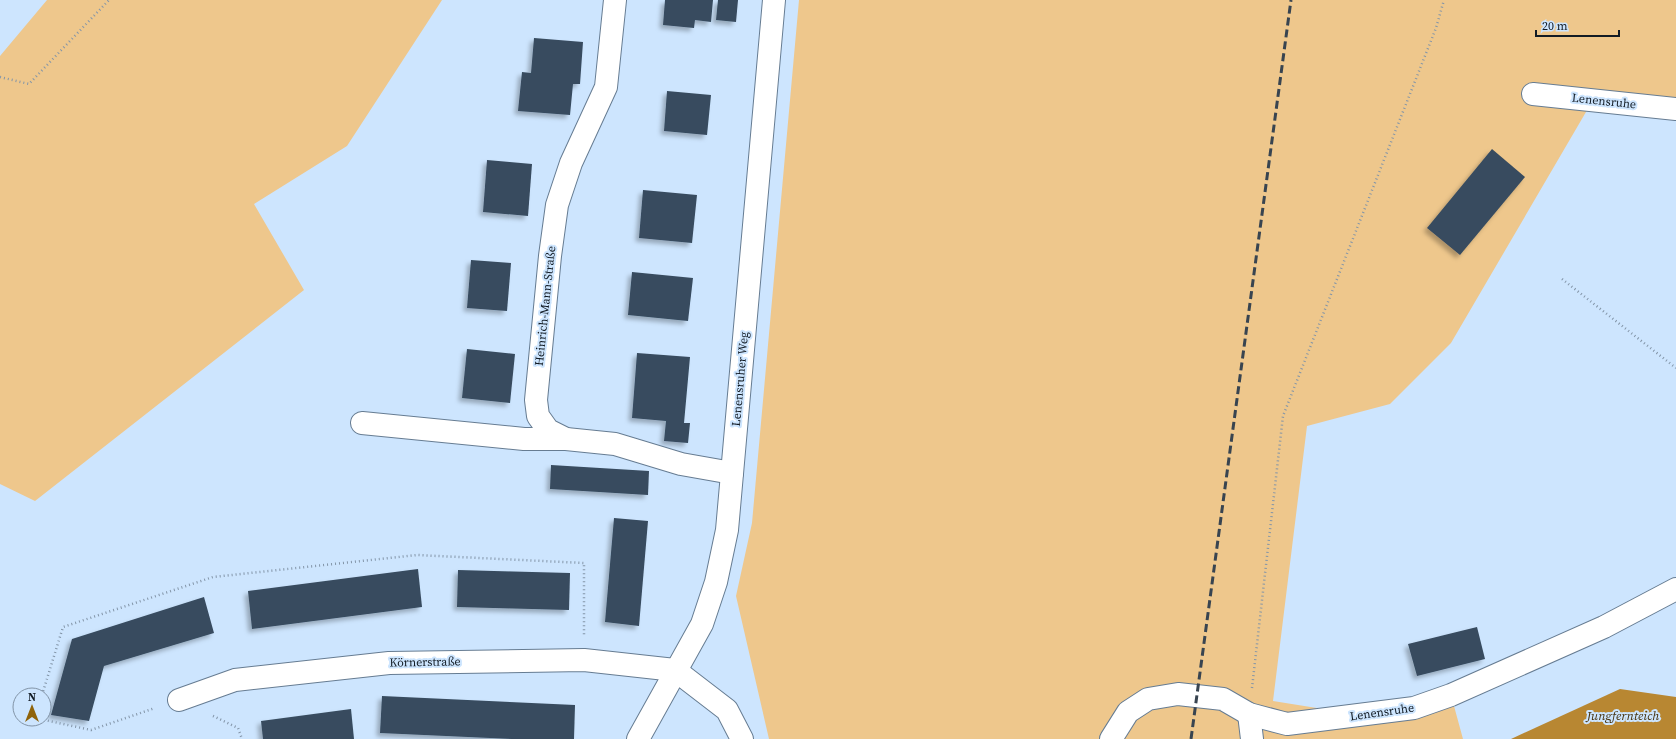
<svg xmlns="http://www.w3.org/2000/svg" width="1676" height="739" viewBox="0 0 1676 739" font-family="'Source Serif 4',serif">
  <defs>
    <filter id="shadow"><feDropShadow dx="-3.5" dy="3.5" stdDeviation="2" flood-color="#0004"/></filter>
  </defs>
  <rect width="100%" height="100%" fill="#cde5fe"/>
  <g fill="#eec78c">
    <polygon points="47,0 442,0 347,146 254,204 304,290 35,501 0,484 0,56"/>
    <polygon points="799,0 1676,0 1676,109 1593,100 1451,343 1390,404 1307,426 1273,701 1323,709 1451,695 1463,739 769,739 736,596 752,523"/>
  </g>
  <polygon fill="#b88732" points="1620,689 1676,697 1676,739 1511,739"/>
  <g fill="#374b5f" filter="url(#shadow)">
    <polygon points="665,0 713,0 711,22 695,20 694,28 663,25"/>
    <polygon points="718,0 738,0 736,22 716,20"/>
    <polygon points="534,38 583,42 580,84 573,84 570,115 518,111 522,72 531,73"/>
    <polygon points="667,91 711,95 707,135 664,131"/>
    <polygon points="1492,149 1525,177 1460,255 1427,228"/>
    <polygon points="487,160 532,164 528,216 483,212"/>
    <polygon points="643,190 697,195 692,243 639,238"/>
    <polygon points="471,260 511,263 507,311 467,308"/>
    <polygon points="632,272 693,278 688,321 628,315"/>
    <polygon points="467,349 515,354 510,403 462,398"/>
    <polygon points="637,353 690,357 684,423 690,423 688,443 664,441 666,421 632,418"/>
    <polygon points="551,465 649,471 648,495 550,489"/>
    <polygon points="614,518 648,521 639,626 605,622"/>
    <polygon points="418,569 422,607 252,629 248,591"/>
    <polygon points="458,570 570,573 569,610 457,607"/>
    <polygon points="204,597 214,633 104,666 89,721 51,715 72,639"/>
    <polygon points="1477,627 1485,659 1417,676 1408,644"/>
    <polygon points="382,696 575,705 574,739 512,739 380,733"/>
    <polygon points="351,709 354,739 263,739 261,721"/>
  </g>
  <g fill="none" stroke-linecap="round" stroke-linejoin="round">
    <defs>
      <g id="minor">
        <polyline points="615,0 606,87 571,163 557,205 550,256 536,400 538,416 548,430 566,439 615,444 681,464 732,473"/>
        <polyline points="1533,94 1676,109"/>
        <polyline points="362,423 524,439 566,439"/>
        <polyline points="179,700 235,680 389,663 584,660 675,670 727,710 742,739"/>
        <polyline points="1249,714 1252,739"/>
        <polyline points="638,739 702,624 716,582 727,530 774,0"/>
        <polyline points="1111,739 1128,712 1148,699 1178,694 1223,699 1249,714 1287,724 1414,708 1451,695 1604,627 1676,589"/>
      </g>
    </defs>
    <use href="#minor" stroke="#667c92" stroke-width="24"/>
    <g stroke="#8395a8" stroke-width="2.5" stroke-dasharray="1 3" stroke-linecap="butt">
      <polyline points="0,77 29,84 109,0"/>
      <polyline points="1562,279 1676,368"/>
      <polyline points="1252,688 1283,416 1436,28 1444,0"/>
      <polyline points="42,695 63,627 213,577 417,555 584,563 584,635"/>
      <polyline points="213,716 238,728 242,739"/>
      <polyline points="40,719 91,730 155,708"/>
    </g>
    <use href="#minor" stroke="#fff" stroke-width="22"/>
    <polyline stroke="#384450" stroke-width="3" stroke-dasharray="8 4" stroke-linecap="butt" points="1191,739 1291,0"/>
  </g>
  <g text-anchor="middle" stroke-width="4" stroke-linejoin="round" paint-order="stroke">
    <g font-size="12" fill="#121b24" stroke="#cde5fe">
      <text transform="translate(1604 101) rotate(6)" y="4">Lenensruhe</text>
      <text transform="translate(545 306) rotate(-84)" y="4">Heinrich-Mann-Straße</text>
      <text transform="translate(740 379) rotate(-85)" y="4">Lenensruher Weg</text>
      <text transform="translate(425 662) rotate(-1)" y="4">Körnerstraße</text>
      <text transform="translate(1382 712) rotate(-8)" y="4">Lenensruhe</text>
    </g>
    <g font-size="13" font-style="italic" fill="#45300b" stroke="#cde5fe">
      <text x="1623" y="720">Jungfernteich</text>
    </g>
  </g>
  <g transform="translate(32 707)"><circle r="19" fill="#cde5fe" stroke="#8294a7"/>
  <path d="M0-3L7 15L0 10L-7 15Z" fill="#8f630a"/>
  <text y="-6" font-size="11" font-weight="bold" text-anchor="middle" fill="#121b24">N</text>
  </g>
  <path d="M1536 30v6h83v-6" fill="none" stroke="#121b24" stroke-width="2"/>
  <text x="1542" y="30" font-size="12" fill="#121b24" stroke="#cde5fe" stroke-width="3" paint-order="stroke">20 m</text>
</svg>
